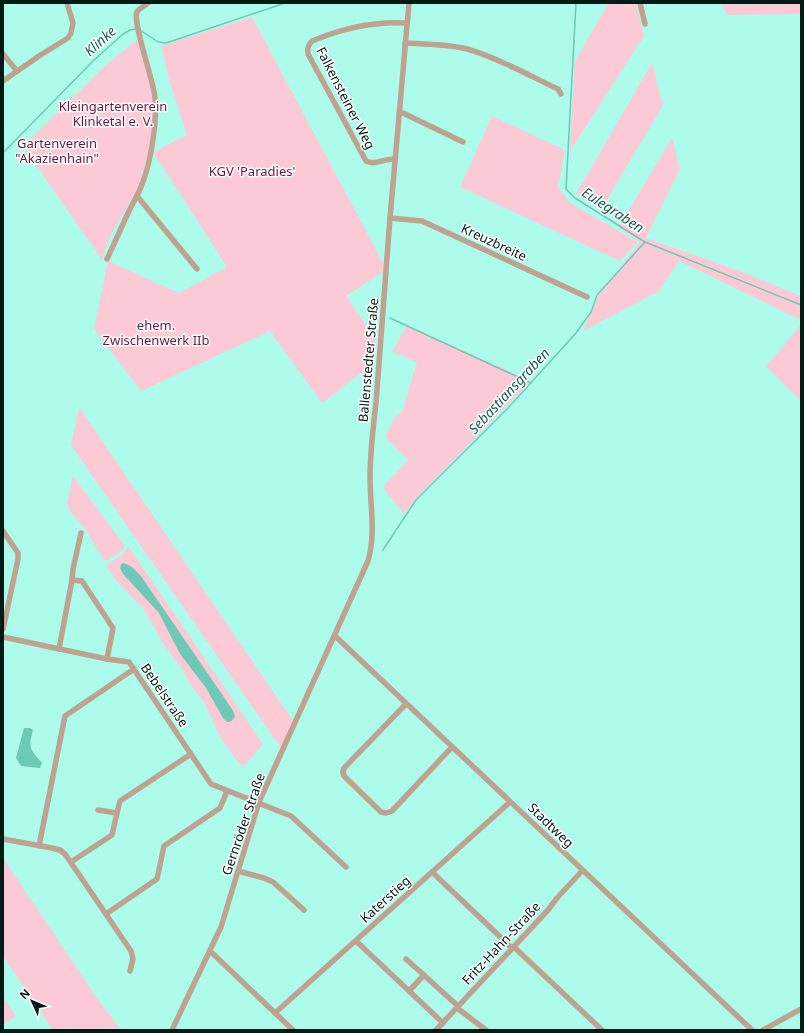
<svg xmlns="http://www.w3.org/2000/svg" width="804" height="1033" viewBox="0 0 804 1033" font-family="'Noto Sans',sans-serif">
  <rect width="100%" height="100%" fill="#adfbea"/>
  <g fill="#fcc9d7">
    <polygon points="609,3 636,3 644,36 570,151 575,61"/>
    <polygon points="721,3 801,3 801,14 727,15"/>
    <polygon points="252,17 382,261 384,260 383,272 346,296 376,340 373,364 322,403 270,331 141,391 94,329 108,261 179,293 227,267 153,152 187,135 170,83 161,46"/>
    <path d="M138,39C143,57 150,76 152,95C155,115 149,158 142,177C135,197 123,213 113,231C108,240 105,250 102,260L23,146L106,65Z"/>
    <polygon points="652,63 663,105 601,210 576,194"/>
    <polygon points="492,116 565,150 558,187 570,203 637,242 620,261 460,187"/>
    <polygon points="672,138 680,169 646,238 745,273 801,296 801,320 679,261 659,291 583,331 599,295 640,242 618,228"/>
    <polygon points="407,325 531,381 419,495 404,514 383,487 408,460 385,437 394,418 402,412 417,362 392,352"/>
    <polygon points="801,325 801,401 766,366"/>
    <polygon points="79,407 293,721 281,748 71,445"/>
    <polygon points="73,476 124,545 124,548 122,551 107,560 103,559 86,530 69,510 67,504"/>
    <path d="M128,546L263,744L244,766L238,762L219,735L204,701L192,687L180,666L164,645L143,608L119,584L107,567V564C115,559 126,555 128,546Z"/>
    <polygon points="3,858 99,1001 121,1030 53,1030 3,956"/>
    <polygon points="3,997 16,1016 5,1024 3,1021"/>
  </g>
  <g fill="#6ec9b7">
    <path d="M124,563L132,567L141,576L232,709L235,716C233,720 231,722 227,722L223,718L206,688L180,654L159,613L123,574L120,568L121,564Z"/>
    <path d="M24,728H30L33,730C28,748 30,749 42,763L40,768L21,766L16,758Z"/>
  </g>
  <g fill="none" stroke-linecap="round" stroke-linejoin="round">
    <g stroke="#6ec9b7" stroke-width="1.5">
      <polyline points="576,3 566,189 575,198 645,242 801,305"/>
      <polyline points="140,30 158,42 166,43 285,3"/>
      <polyline points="3,153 92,62 123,34 130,30 136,29"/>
      <polyline points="390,318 531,383"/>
      <polyline points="383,550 416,500 508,408 576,333 591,312 597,295 645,242"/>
    </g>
    <g stroke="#bea490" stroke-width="5.5">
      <polyline points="640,3 645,24"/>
      <path d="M405,43C425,44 447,44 467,49C498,58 528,75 558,89L561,94"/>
      <polyline points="3,54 17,71"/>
      <polyline points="3,81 39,56 68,38 71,33 73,23 67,3"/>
      <polyline points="399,113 403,113 463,142"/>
      <path d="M395,159C385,158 374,166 366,161L308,54C307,48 308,45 312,41C343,28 374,21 407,23"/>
      <polyline points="137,196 197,269"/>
      <polyline points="390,218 422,221 587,297"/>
      <path d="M107,259C115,242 122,226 130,209C136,198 142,187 145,176C152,154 157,120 155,98C154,81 132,22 137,12C139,8 145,6 148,3"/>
      <polyline points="3,531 18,553 18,559 3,629"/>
      <polyline points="72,580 73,569 81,533"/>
      <polyline points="335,636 752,1030"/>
      <polyline points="3,637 107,659 129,662 211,784 291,816 346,867"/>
      <polyline points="59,649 72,580 82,581 113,628 107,659"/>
      <path d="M406,704L346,766C342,770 342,774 346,778L381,812L386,813L392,811L452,747"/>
      <polyline points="117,813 120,801 191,754"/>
      <polyline points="3,839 52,848 60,850 65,854 131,951 133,959 130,971"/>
      <polyline points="39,846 65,716 134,669"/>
      <polyline points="71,862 112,835 117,813 98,810"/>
      <polyline points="238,871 264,878 273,882 304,910"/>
      <polyline points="432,872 512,948"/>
      <polyline points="106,914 157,879 164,846 220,808 227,791"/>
      <polyline points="356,941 443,1023"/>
      <polyline points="514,947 602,1030"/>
      <polyline points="210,951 293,1030"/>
      <polyline points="406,959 458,1006"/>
      <polyline points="409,991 424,975"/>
      <polyline points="457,1008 486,1030"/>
      <polyline points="275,1013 510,802"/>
      <path d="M172,1030L221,927L259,802L368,561C376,534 370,505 370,477C370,452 373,428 376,403L390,218L409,3"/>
      <polyline points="436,1030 548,910 557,898 582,871"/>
      <polyline points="763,1030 801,1009"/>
    </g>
  </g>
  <g text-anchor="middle" stroke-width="3" stroke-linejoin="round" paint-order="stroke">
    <g font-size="13" fill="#001b15" stroke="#fff">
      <text transform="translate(346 98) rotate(63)" y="5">Falkensteiner Weg</text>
      <text transform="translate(494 242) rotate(25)" y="5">Kreuzbreite</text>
      <text transform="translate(368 360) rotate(-85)" y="5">Ballenstedter Straße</text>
      <text transform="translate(165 695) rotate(56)" y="5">Bebelstraße</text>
      <text transform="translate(243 824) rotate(-71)" y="5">Gernröder Straße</text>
      <text transform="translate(551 825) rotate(44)" y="5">Stadtweg</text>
      <text transform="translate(385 899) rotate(-42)" y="5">Katerstieg</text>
      <text transform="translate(501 943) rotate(-47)" y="5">Fritz-Hahn-Straße</text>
    </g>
    <g font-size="13" fill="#6b163a" stroke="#fff">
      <text x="113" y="111">Kleingartenverein<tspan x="113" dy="15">Klinketal e. V.</tspan></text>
      <text x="57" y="148">Gartenverein<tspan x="57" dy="15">"Akazienhain"</tspan></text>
      <text x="252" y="176">KGV 'Paradies'</text>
      <text x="156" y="330">ehem.<tspan x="156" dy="15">Zwischenwerk IIb</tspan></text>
    </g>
    <g font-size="14" font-style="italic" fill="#145f53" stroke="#fff">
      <text transform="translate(100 41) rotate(-42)" y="5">Klinke</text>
      <text transform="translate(613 210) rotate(33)" y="5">Eulegraben</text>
      <text transform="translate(509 391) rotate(-47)" y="5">Sebastiansgraben</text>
    </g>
  </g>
  <rect width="804" height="1033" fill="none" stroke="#001b15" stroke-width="8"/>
  <g transform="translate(32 1001) rotate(314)" stroke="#ffffff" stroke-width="3" paint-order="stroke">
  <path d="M0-3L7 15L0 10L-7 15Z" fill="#001b15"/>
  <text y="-6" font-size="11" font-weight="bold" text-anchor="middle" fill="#001b15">N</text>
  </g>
</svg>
